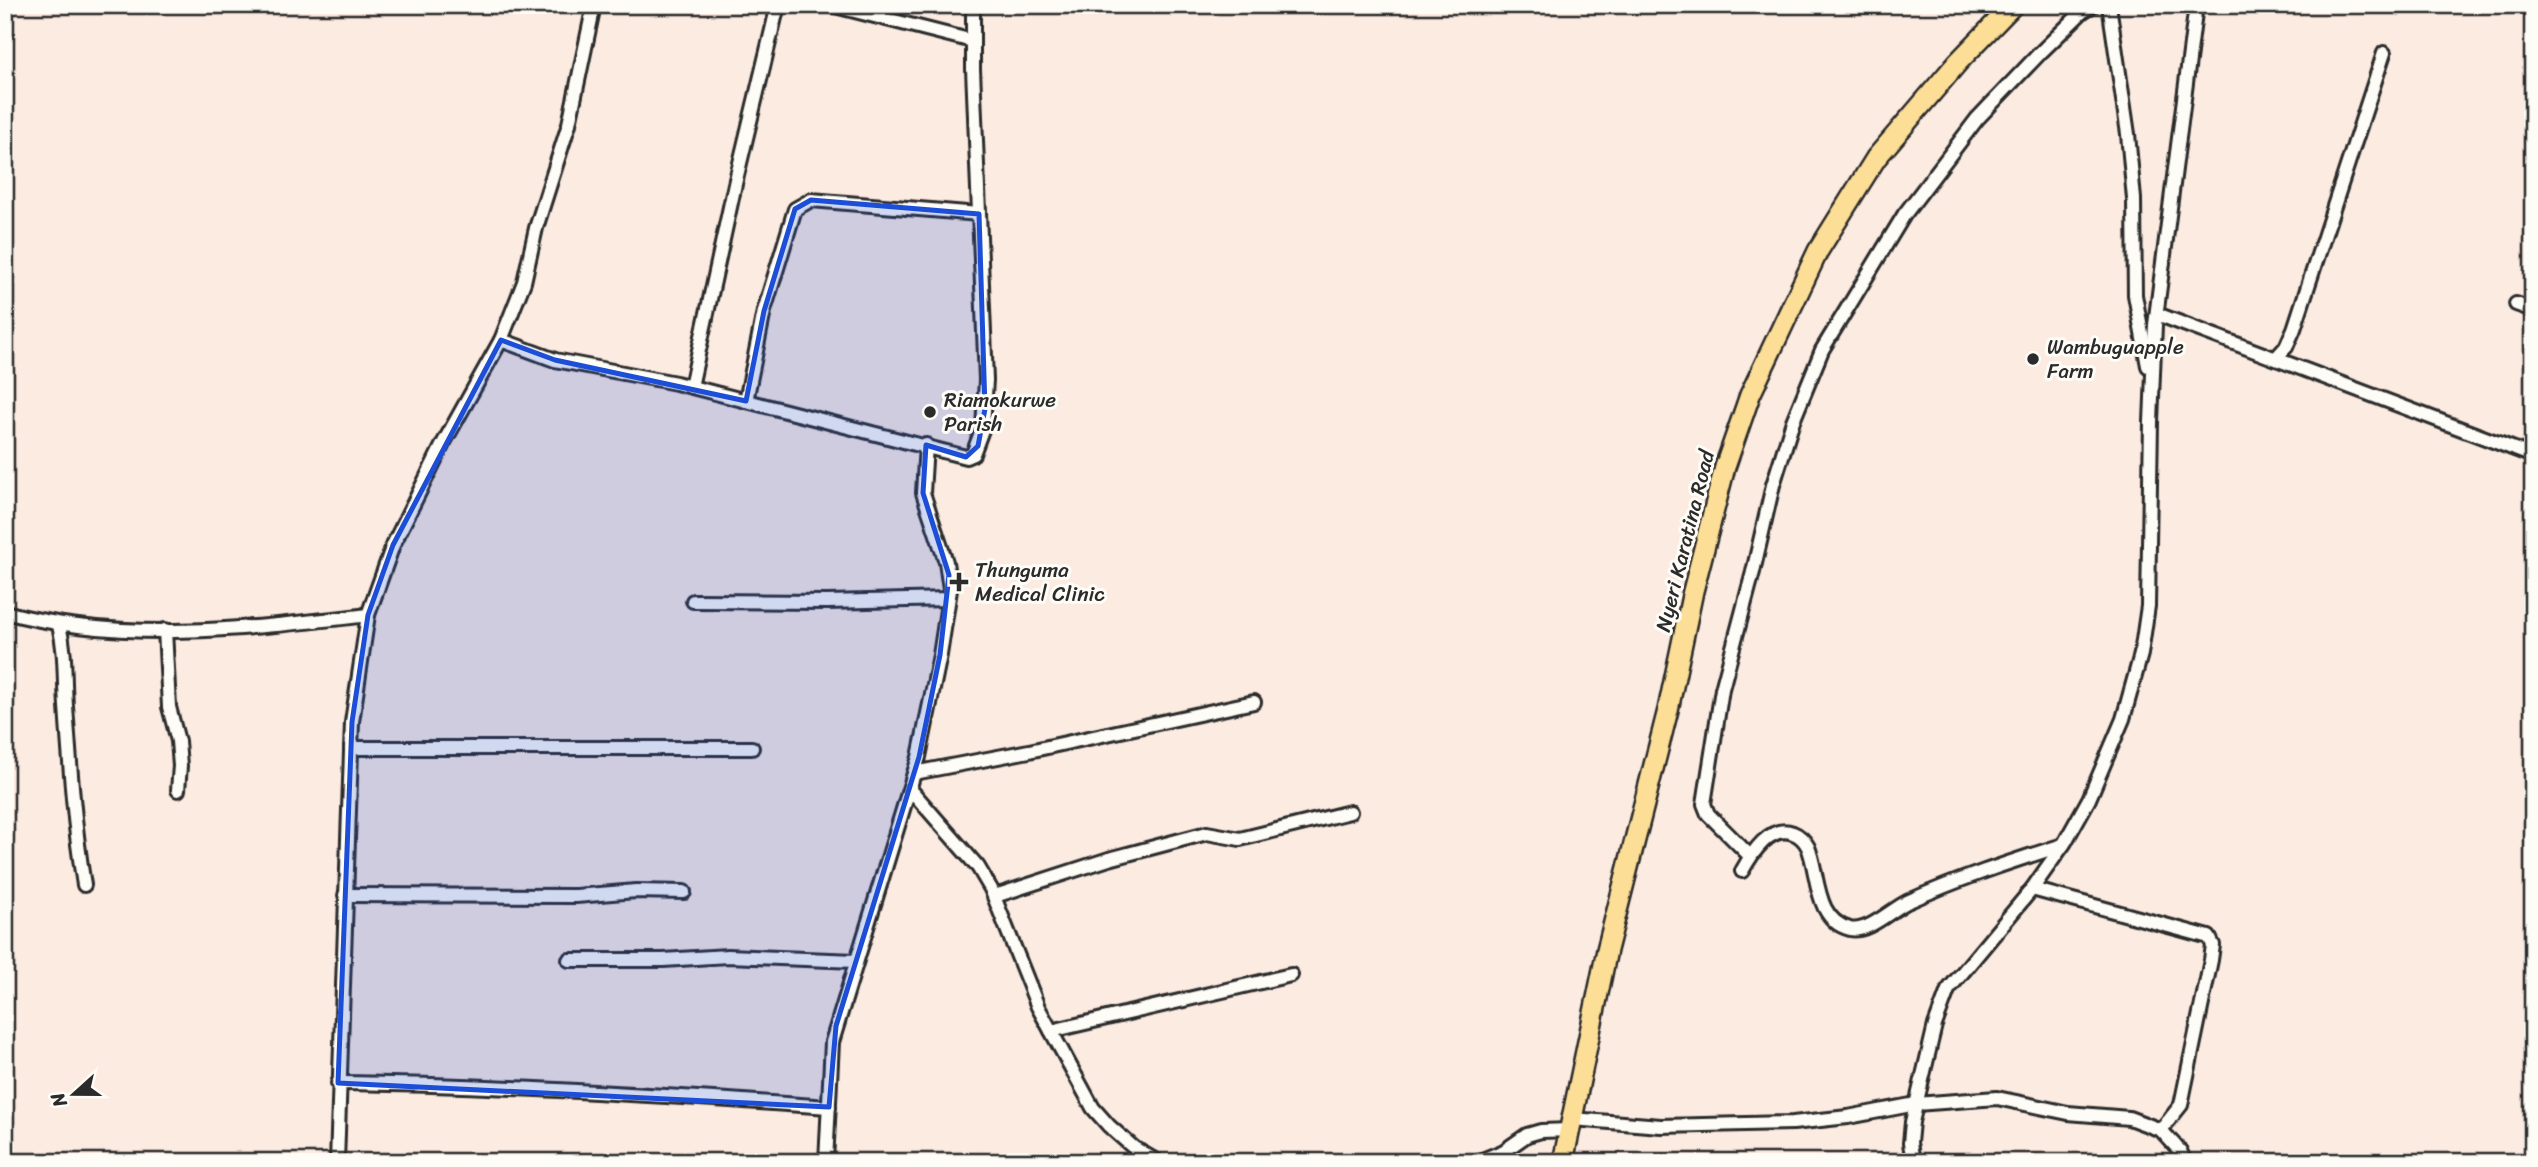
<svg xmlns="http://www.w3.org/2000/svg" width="2538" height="1167" viewBox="0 0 2538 1167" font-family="Sriracha,sans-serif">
  <rect width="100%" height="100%" fill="#fcebe1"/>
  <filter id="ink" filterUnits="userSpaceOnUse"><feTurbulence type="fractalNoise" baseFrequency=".0143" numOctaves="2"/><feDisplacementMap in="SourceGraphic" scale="14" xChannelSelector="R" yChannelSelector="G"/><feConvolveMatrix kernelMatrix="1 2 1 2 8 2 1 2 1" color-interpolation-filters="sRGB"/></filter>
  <g filter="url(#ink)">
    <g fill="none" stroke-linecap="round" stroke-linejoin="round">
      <defs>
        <g id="minor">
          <polyline points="831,5 973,41"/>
          <polyline points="2109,5 2128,134 2134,199 2135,295 2148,366"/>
          <polyline points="2516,304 2533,310"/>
          <polyline points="2157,314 2533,456"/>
          <polyline points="501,340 555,360 676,383 966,457 973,454 983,427 986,380 973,69 973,5"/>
          <polyline points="2276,358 2286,347 2294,329 2384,53"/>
          <polyline points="691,387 735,184 778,5"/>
          <polyline points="746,401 764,311 795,209 811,200 979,214"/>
          <polyline points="693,601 827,602 948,599"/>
          <path d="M5,612C124,644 247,629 368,615"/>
          <path d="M59,625C66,653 64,677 66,706C70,765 74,826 84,885"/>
          <polyline points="165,630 169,707 178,741 180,766 178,790"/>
          <polyline points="351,748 752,748"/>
          <polyline points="914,773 1029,751 1254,702"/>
          <polyline points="910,789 978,867 991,889 1038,1007 1093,1108 1109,1126 1134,1148 1158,1162"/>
          <polyline points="1750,856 1708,814 1704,804 1722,689 1753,572 1773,485 1793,421 1822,350 1904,215 1977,119 2040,53 2082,12 2093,5"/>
          <path d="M1742,871C1752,853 1770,824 1793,833C1799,835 1805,841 1808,847C1819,873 1814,920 1850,929C1868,933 1891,910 1907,902C1958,879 2010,862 2063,845"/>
          <polyline points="2032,889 2209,937 2213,945 2211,960 2181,1105 2161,1130"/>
          <polyline points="345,895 576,896 636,891 684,892"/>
          <polyline points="995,896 1109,859 1207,833 1240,839 1350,812"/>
          <polyline points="569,960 663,960 728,956 856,961"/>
          <polyline points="1051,1031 1291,975"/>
          <path d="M338,1083C502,1085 666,1095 829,1107"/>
          <polyline points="1572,1119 1661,1126 1793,1123 1848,1117 1916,1104 1997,1098 2068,1113 2129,1118 2161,1130 2180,1151 2185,1162"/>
          <polyline points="337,1162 352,722 368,615 393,545 443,444 501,340 524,282 536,228 569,124 594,5"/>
          <polyline points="826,1162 832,1042 919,757 940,655 950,590 946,562 923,493 926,445"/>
          <polyline points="1477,1162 1504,1151 1527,1135 1541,1131 1570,1130"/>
          <polyline points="1913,1162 1910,1143 1912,1122 1935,1025 1948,990 2032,889 2065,842 2089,799 2123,719 2141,654 2148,606 2151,422 2155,325 2196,5"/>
        </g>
        <polyline id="trunk" points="1563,1162 1607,950 1668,710 1693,591 1725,467 1750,395 1818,251 1876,158 1958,62 2013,5"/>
      </defs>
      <use href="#minor" stroke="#2b2b2b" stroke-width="18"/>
      <use href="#trunk" stroke="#2b2b2b" stroke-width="24"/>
      <use href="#minor" stroke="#fdfcf7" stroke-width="12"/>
      <use href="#trunk" stroke="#fcde96" stroke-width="19"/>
    </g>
  </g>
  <path fill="#1d4ed8" fill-opacity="0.2" stroke="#1d4ed8" stroke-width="5" stroke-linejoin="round" d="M811,200L979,214L985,409L978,446L966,457L926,445L923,493L949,575L940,655L919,757L836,1026L829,1107L338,1083L352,722L368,615L393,545L501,340L555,360L746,401L764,311L795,209Z"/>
  <g fill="#2b2b2b" stroke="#fdfcf7" stroke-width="2.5">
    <circle cx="2033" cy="359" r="7"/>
    <circle cx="930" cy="412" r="7"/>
    <path d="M955.5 571.5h7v7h7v7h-7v7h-7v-7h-7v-7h7z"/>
  </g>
  <g text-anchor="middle" stroke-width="6" stroke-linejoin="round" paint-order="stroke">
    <g font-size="21" fill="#2b2b2b" stroke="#fdfcf7" text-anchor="start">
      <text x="2047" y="354">Wambuguapple<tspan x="2047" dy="24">Farm</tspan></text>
      <text x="944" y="407">Riamokurwe<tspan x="944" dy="24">Parish</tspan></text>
      <text x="975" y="577">Thunguma<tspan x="975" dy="24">Medical Clinic</tspan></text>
    </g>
    <g font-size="21" fill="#2b2b2b" stroke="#fdfcf7">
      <text transform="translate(1685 541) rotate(-76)" y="7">Nyeri Karatina Road</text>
    </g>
  </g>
  <rect width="2538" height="1167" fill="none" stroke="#fdfcf7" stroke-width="28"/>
  <rect x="14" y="14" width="2510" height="1139" fill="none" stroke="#2b2b2b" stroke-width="2.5" filter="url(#ink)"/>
  <g transform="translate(74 1094) rotate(249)" stroke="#fdfcf7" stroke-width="5" paint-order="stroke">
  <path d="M0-5L12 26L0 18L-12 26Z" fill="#2b2b2b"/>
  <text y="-10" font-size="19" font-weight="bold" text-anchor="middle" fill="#2b2b2b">N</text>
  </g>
</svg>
